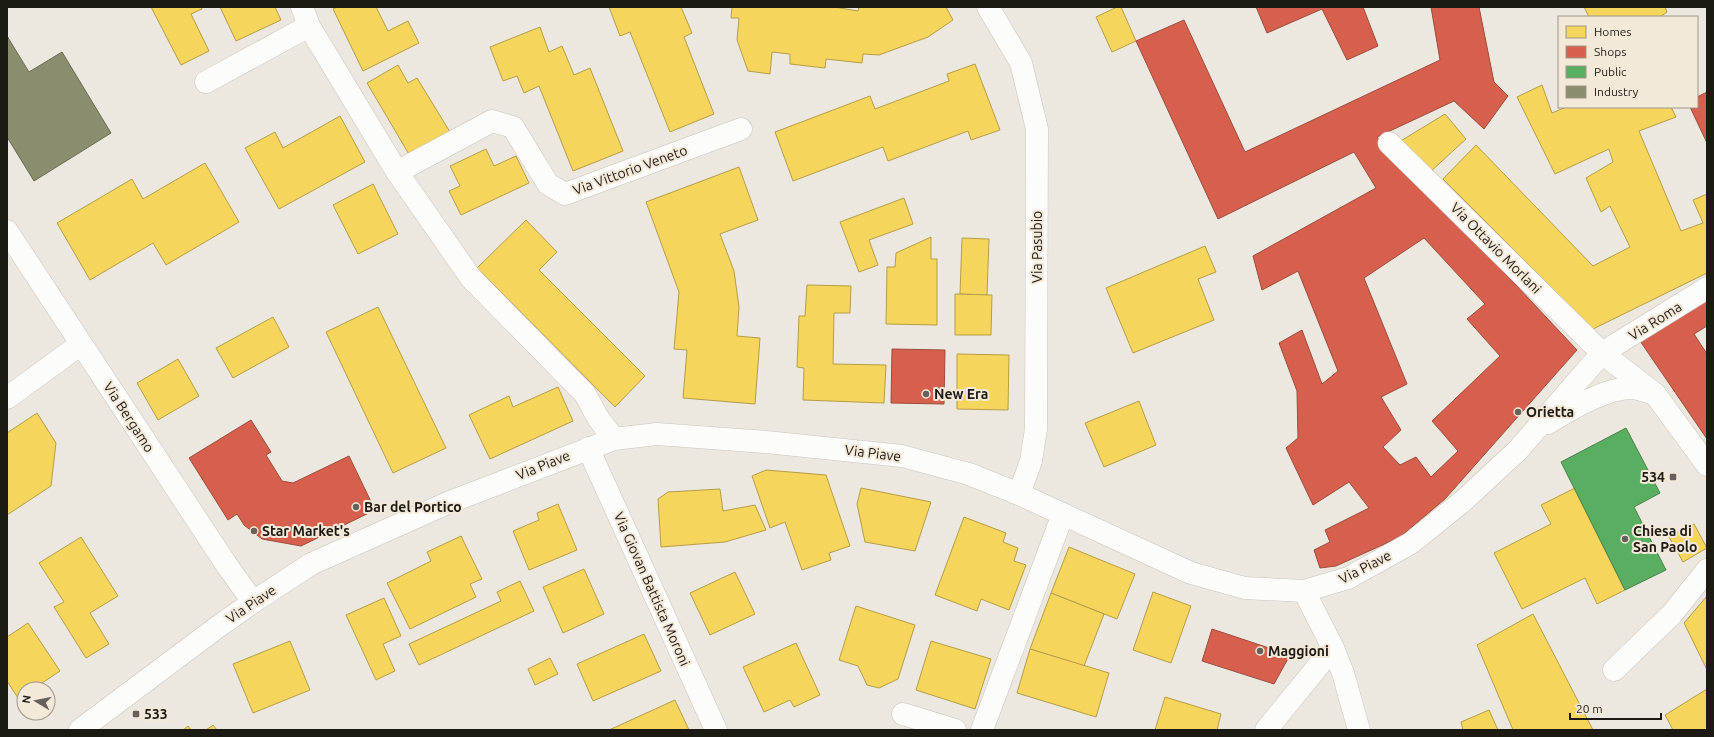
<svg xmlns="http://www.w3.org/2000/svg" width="1714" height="737" viewBox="0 0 1714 737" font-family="Ubuntu,sans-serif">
  <rect width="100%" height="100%" fill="#ede8df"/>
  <g fill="#f6d55c" stroke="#b59d46">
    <polygon points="151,7 201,7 202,9 191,14 209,51 181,65"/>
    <polygon points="220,7 275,7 281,20 236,41"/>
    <polygon points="337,7 376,7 388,31 408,21 419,43 363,71 333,9"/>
    <polygon points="609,7 681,7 692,33 684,37 714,114 670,132 630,32 620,36"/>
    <polygon points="732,7 834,7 858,11 859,7 946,7 953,20 928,37 879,55 863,54 862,63 826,59 825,68 790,64 790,54 772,52 770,74 748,71 737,40 739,18 731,18"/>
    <polygon points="1117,7 1121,7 1136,41 1112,52 1096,17"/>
    <polygon points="1584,7 1665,7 1667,12 1660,17 1589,17"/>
    <polygon points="540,27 549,52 562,46 574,75 590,68 623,151 573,171 539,86 524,93 517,76 503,81 490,47"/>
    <polygon points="975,64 1000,130 971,140 968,131 888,161 883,147 793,181 775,132 870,96 875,109 949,81 947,74"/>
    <polygon points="398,65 408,83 417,78 450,132 410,156 367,83"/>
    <polygon points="1542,85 1552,113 1566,107 1671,107 1676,117 1639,131 1681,231 1703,223 1693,200 1707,194 1707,273 1593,329 1443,179 1476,145 1593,266 1630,247 1610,206 1601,212 1586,178 1613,162 1609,149 1555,174 1517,97"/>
    <polygon points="1445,114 1466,139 1429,173 1399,142"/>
    <polygon points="340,116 365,162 279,209 245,148 275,132 283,148"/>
    <polygon points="486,149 494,166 516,156 529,183 461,215 449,191 460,186 450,166"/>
    <polygon points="205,163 239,222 166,265 153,243 90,280 57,223 132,179 143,199"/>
    <polygon points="739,167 758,220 720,234 734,271 739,307 737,336 760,338 755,404 683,398 687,350 674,349 679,292 646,202"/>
    <polygon points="373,184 398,234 358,254 333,205"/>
    <polygon points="904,198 913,224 869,240 878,265 859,272 840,222"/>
    <polygon points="526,220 557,252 539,270 645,376 615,407 477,268"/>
    <polygon points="931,237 931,259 937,259 937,325 886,324 887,267 895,267 896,253"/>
    <polygon points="962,238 989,239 987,295 960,294"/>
    <polygon points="1205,246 1216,272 1198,279 1214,320 1133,353 1106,288"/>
    <polygon points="807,285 851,286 850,313 834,313 833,364 886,365 884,403 803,400 804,368 797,367 799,316 805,316"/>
    <polygon points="955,294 992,295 991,335 955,335"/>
    <polygon points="378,307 446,448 393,473 326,332"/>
    <polygon points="273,317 289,347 233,378 216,348"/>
    <polygon points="957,354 1009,355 1008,410 957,409"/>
    <polygon points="178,359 199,396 158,420 137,383"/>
    <polygon points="558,387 573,421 490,459 469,415 509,396 513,407"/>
    <polygon points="1139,401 1156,445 1104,467 1085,423"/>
    <polygon points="37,413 56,443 51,486 7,515 7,433"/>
    <polygon points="766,470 826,475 850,546 829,553 831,560 802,570 785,522 770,528 752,476"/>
    <polygon points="861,488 931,502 915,551 865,542 857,504"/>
    <polygon points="1575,488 1625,590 1597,604 1585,578 1522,609 1494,553 1551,524 1541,505"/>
    <polygon points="720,489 723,511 755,505 766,530 725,542 661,547 658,499 668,492"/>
    <polygon points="558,504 577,550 529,570 513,531 539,520 537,513"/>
    <polygon points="964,517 1006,533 1003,542 1018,548 1014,561 1026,565 1009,610 981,599 977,611 935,595"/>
    <polygon points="1694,524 1707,548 1683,562 1669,537"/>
    <polygon points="461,536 482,579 470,584 476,597 410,629 387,583 431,561 427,552"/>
    <polygon points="81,537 118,596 90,613 109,644 86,658 54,607 64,602 39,563"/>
    <polygon points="1069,547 1135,574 1117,619 1051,593"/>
    <polygon points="584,569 604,614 563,633 543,587"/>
    <polygon points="735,572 755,614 710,635 690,593"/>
    <polygon points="520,581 534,611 419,665 409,644 501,601 497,592"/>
    <polygon points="1153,592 1191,606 1171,663 1133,650"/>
    <polygon points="1051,593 1104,614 1084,666 1030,649"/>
    <polygon points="1707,596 1707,670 1684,623"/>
    <polygon points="384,598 401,636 383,644 395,671 376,680 346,615"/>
    <polygon points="856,606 915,625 898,679 879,688 867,685 858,666 839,660"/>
    <polygon points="1533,614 1593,730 1513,730 1477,645"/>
    <polygon points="28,623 60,671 33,689 24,689 24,695 18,698 7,681 7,637"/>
    <polygon points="644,634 661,671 593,701 577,664"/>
    <polygon points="290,641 310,690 253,713 233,664"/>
    <polygon points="931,641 991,659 975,709 916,690"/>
    <polygon points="796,643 820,695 794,707 790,700 764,712 743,667"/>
    <polygon points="1030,649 1109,673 1096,717 1017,693"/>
    <polygon points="550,658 558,674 535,685 528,669"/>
    <polygon points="1707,689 1707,730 1673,730 1665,715"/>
    <polygon points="1165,697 1221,714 1217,730 1155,730"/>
    <polygon points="675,700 689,730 609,730"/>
    <polygon points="1489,710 1498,730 1463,730 1461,722"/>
    <polygon points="213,725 217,730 206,730"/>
    <polygon points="188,726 191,730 183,730"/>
  </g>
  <g fill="#d6604d" stroke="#9e4b3c" fill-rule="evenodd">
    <polygon points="1256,7 1363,7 1378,46 1347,60 1322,9 1267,33"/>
    <path d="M1431,7H1479L1494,82L1508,96L1484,129L1454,101L1377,137L1577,350L1445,499L1400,537L1336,566L1320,568L1314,550L1330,542L1325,530L1369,508L1349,482L1313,505L1286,448L1298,438L1297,391L1279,343L1302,330L1322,384L1338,371L1298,271L1262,290L1253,256L1376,188L1354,152L1218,219L1136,41L1184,20L1245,152L1440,60ZM1424,238L1485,304L1467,319L1500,356L1432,421L1458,451L1431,477L1416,457L1400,465L1383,447L1401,430L1381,397L1407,384L1364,278Z"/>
    <polygon points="1707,92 1707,143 1690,107 1697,107 1697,97"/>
    <polygon points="1707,295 1707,326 1694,334 1707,354 1707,439 1638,338"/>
    <polygon points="892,349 945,350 944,404 891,403"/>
    <polygon points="251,420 271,452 266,455 282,481 293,483 349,456 375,510 301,546 262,539 244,525 237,514 228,520 189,458"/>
    <polygon points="1212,629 1290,655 1274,684 1202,661"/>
  </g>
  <polygon fill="#5aae61" stroke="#48824a" points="1626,428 1660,493 1634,507 1666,570 1625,590 1561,462"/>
  <polygon fill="#8c8c6e" stroke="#6b6a53" points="7,36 29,72 62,52 111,133 34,181 7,137"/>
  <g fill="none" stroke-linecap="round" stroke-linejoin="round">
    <defs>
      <g id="minor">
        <polyline points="302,7 309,26 397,172 471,278 585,394 598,418 614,439"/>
        <polyline points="988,7 1021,63 1037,129 1036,429 1031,461 1019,494"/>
        <polyline points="206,82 309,26"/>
        <polyline points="1389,143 1602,353 1655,394"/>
        <polyline points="397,172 492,121 513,127 548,184 565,194 741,129"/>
        <polyline points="7,398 81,344"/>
        <path d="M1548,423C1570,410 1605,388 1631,388C1638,388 1647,392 1655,394L1707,465"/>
        <polyline points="588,448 716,730"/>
        <polyline points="1304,591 1333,648 1343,673 1359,730"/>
        <polyline points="253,602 311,564 450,502 614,439 657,434 766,442 902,456 969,474 1019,494 1191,573 1245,588 1304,591 1348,578 1411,543 1463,501 1518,450 1602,353 1707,288"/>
        <polyline points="1614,670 1672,614 1707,570"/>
        <polyline points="903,714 955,730"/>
        <polyline points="982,730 1063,514"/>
        <polyline points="1266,730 1333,648"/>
      </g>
      <polyline id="tertiary" points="7,231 226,564 253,602 219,626 80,730"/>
    </defs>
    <use href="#minor" stroke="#c8c4bd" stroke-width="23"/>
    <use href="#tertiary" stroke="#c8c4bd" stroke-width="23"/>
    <use href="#minor" stroke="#fcfcfa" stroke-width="22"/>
    <use href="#tertiary" stroke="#fcfcfa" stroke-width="22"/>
  </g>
  <g fill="#66625b" stroke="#f3e9d9" stroke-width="1.5">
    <circle cx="926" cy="394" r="4"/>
    <circle cx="1518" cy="412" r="4"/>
    <rect x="1669" y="473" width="8" height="8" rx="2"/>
    <circle cx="356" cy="507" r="4"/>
    <circle cx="254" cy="531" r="4"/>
    <circle cx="1625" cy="539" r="4"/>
    <circle cx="1260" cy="651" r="4"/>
    <rect x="132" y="710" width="8" height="8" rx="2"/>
  </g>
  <g text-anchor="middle" stroke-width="4" stroke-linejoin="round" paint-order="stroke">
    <g font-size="14" fill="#1d1a14" stroke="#f3e9d9">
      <text transform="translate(630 170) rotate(-20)" y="5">Via Vittorio Veneto</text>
      <text transform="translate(1037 247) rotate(-90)" y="5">Via Pasubio</text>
      <text transform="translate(1496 248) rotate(45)" y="5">Via Ottavio Morlani</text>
      <text transform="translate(1655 321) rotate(-32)" y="5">Via Roma</text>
      <text transform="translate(129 417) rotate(57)" y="5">Via Bergamo</text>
      <text transform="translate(873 453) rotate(7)" y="5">Via Piave</text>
      <text transform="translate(543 465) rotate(-22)" y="5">Via Piave</text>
      <text transform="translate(1365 567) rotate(-27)" y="5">Via Piave</text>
      <text transform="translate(652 589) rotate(66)" y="5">Via Giovan Battista Moroni</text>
      <text transform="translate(251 604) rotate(-34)" y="5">Via Piave</text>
    </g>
    <g font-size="14" font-weight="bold" fill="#1d1a14" stroke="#f3e9d9" text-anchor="start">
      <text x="934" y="399">New Era</text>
      <text x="1526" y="417">Orietta</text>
      <text x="1665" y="482" text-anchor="end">534</text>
      <text x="364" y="512">Bar del Portico</text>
      <text x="262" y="536">Star Market's</text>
      <text x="1633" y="536">Chiesa di<tspan x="1633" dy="16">San Paolo</tspan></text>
      <text x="1268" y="656">Maggioni</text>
      <text x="144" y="719">533</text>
    </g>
  </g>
  <rect width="1714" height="737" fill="none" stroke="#1d1a14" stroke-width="16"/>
  <rect x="1558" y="16" width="140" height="92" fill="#f3e9d9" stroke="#9d968a"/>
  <rect x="1566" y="26" width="20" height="12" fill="#f6d55c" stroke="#9d968a"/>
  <text x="1594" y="36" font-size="12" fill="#1d1a14">Homes</text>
  <rect x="1566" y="46" width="20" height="12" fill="#d6604d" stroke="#9d968a"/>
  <text x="1594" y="56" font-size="12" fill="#1d1a14">Shops</text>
  <rect x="1566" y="66" width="20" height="12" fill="#5aae61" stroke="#9d968a"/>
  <text x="1594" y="76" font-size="12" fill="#1d1a14">Public</text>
  <rect x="1566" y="86" width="20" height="12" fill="#8c8c6e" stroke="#9d968a"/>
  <text x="1594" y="96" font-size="12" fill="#1d1a14">Industry</text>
  <g transform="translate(36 701) rotate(280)"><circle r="19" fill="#f3e9d9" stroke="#9d968a"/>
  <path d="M0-3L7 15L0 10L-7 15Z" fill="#66625b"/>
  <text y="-6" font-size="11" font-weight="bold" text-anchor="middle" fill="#1d1a14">N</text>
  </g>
  <path d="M1570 713v6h91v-6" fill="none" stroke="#1d1a14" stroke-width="2"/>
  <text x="1576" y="713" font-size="12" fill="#1d1a14" stroke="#f3e9d9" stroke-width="3" paint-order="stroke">20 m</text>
</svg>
